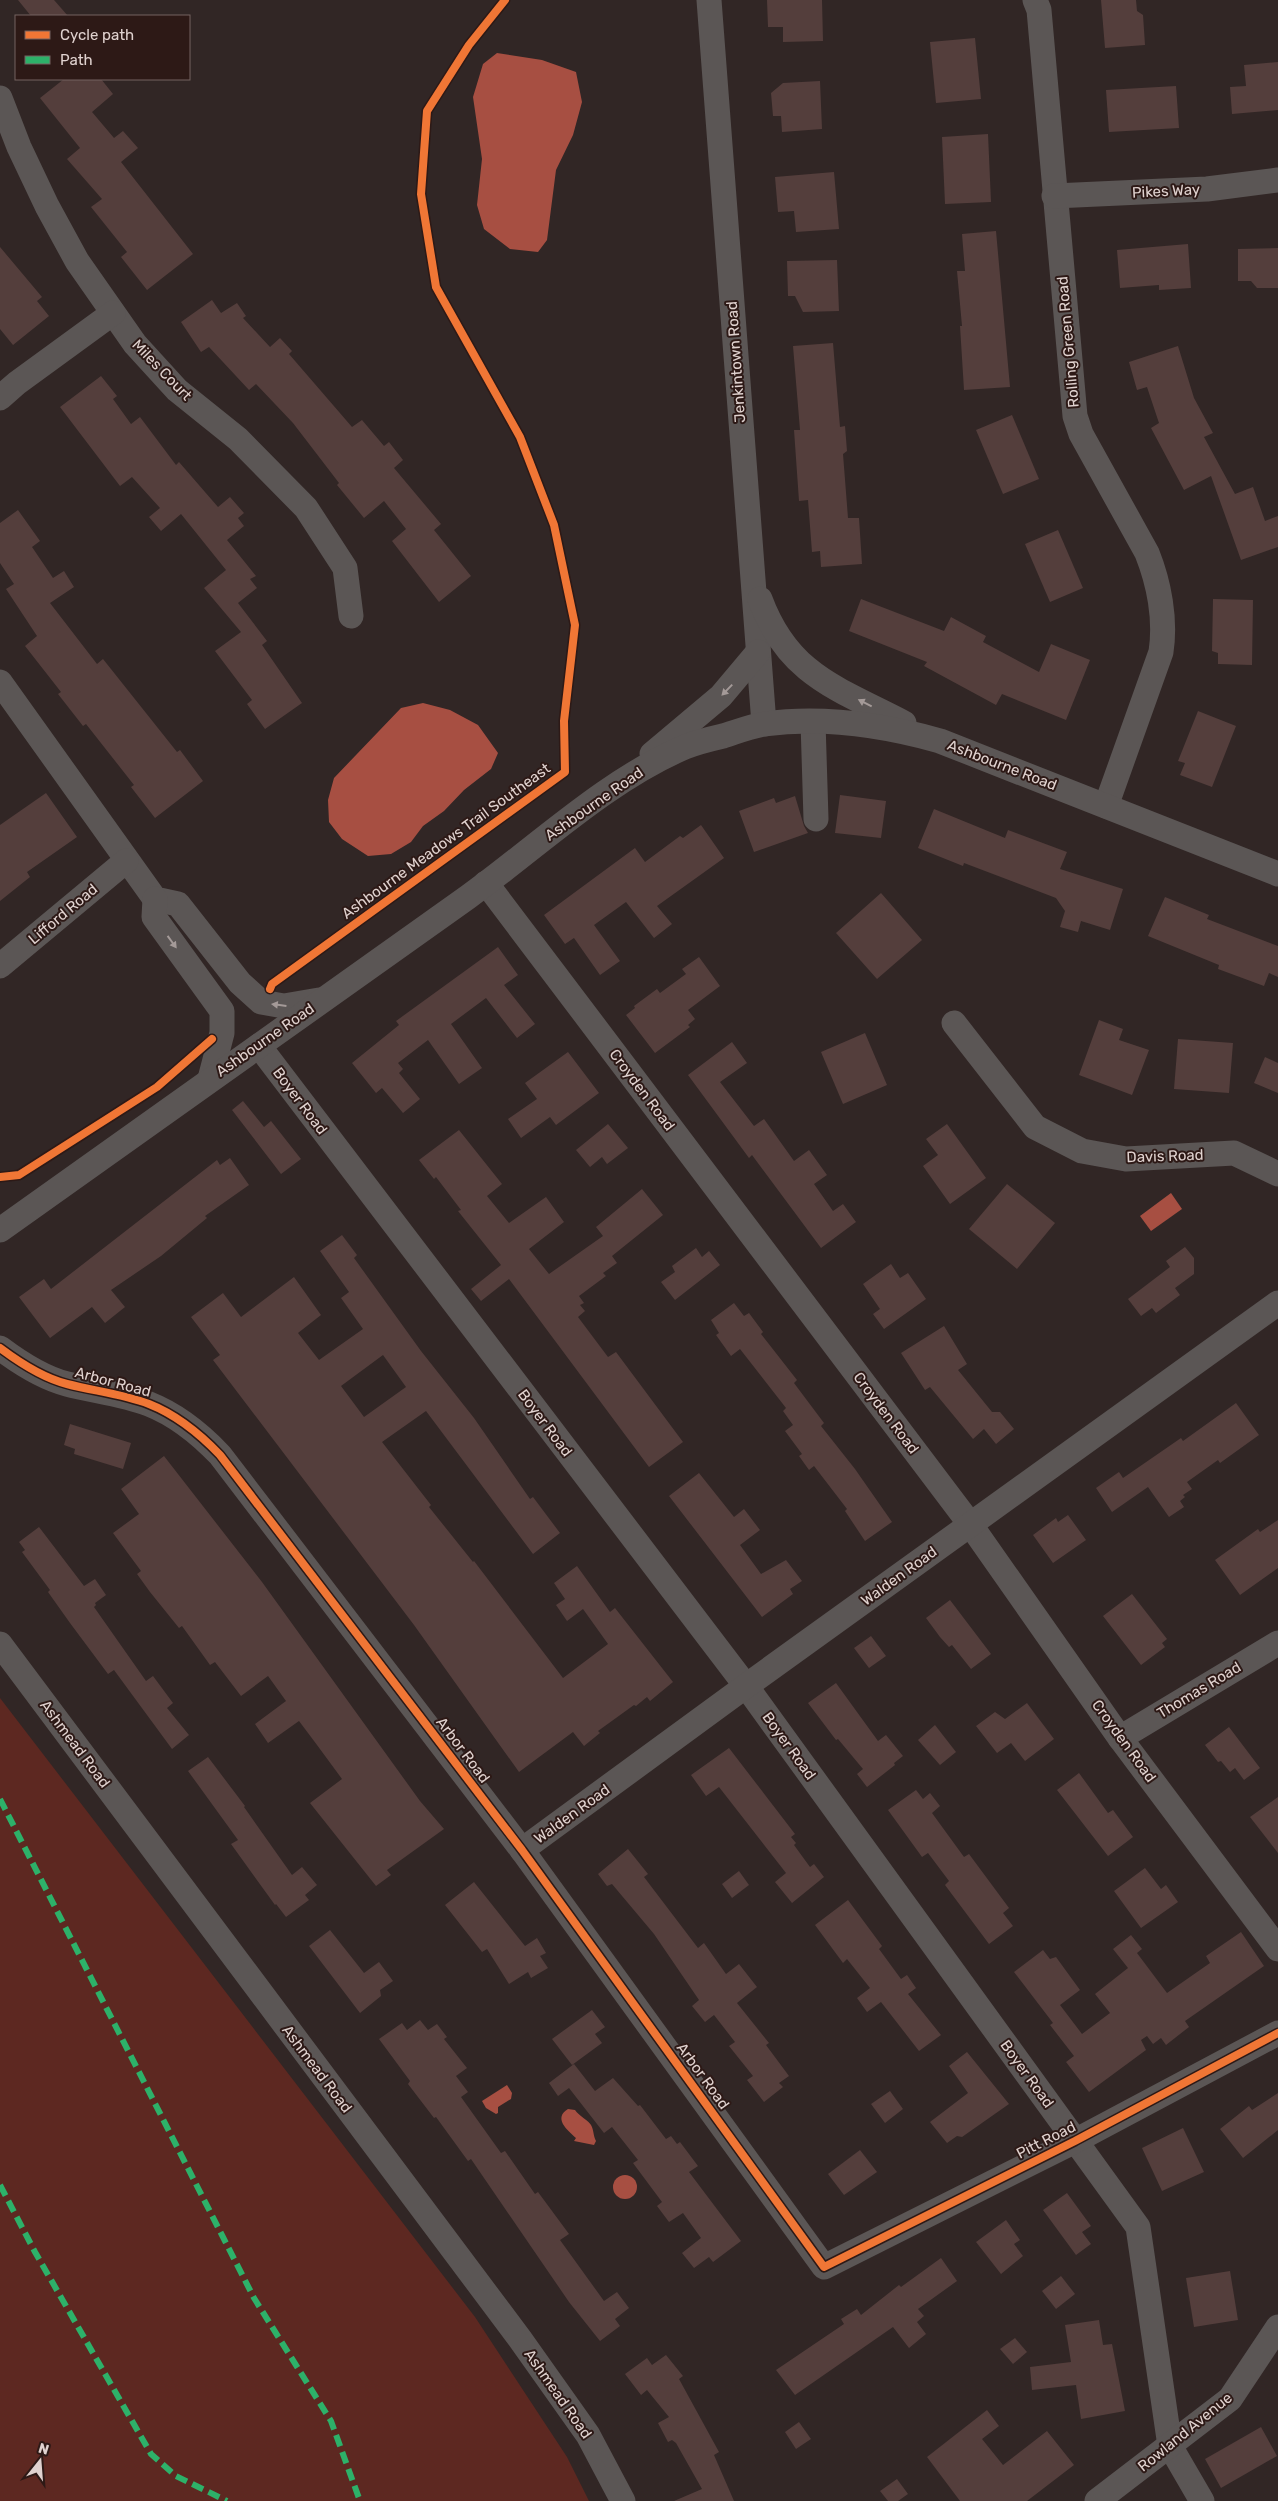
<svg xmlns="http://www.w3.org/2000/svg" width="1278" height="2501" viewBox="0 0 1278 2501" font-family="Rubik,sans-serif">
  <rect width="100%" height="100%" fill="#312625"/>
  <polygon fill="#5d2821" points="0,1698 475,2317 567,2457 589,2501 0,2501"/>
  <g fill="#a74f42">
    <polygon points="497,53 542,60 576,72 582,102 573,135 556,170 547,240 538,252 510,249 484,229 477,205 482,159 473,97 483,64"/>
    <polygon points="423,703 450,710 478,725 498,753 491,769 464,790 444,811 423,826 411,842 391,854 368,856 342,839 329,822 328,800 334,778 401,708"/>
    <polygon points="1171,1193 1182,1209 1151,1231 1140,1216"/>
    <polygon points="507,2085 512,2093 511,2099 498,2107 498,2113 496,2114 486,2108 482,2101"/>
    <path d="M568,2109L575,2110C579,2116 589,2121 591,2125C594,2130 593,2136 596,2141L594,2145L574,2141L576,2138C567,2130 553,2118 568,2109Z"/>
    <circle cx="625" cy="2187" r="12"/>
  </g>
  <g fill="#543e3c" fill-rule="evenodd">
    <polygon points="18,0 54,0 68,16 31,16"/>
    <polygon points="767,0 822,0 823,41 783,42 783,27 768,27"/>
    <polygon points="1101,0 1136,0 1137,11 1143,15 1145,45 1105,48"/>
    <polygon points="975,38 981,99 936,103 930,42"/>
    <polygon points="1278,62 1278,110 1232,114 1230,87 1246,86 1244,65"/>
    <polygon points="64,79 101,79 113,94 92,112 114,138 123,131 138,148 121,162 193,254 147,290 121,257 127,252 91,207 102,199 67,159 80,148 40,98"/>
    <polygon points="820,81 822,129 782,132 781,116 773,116 771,93 783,83"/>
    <polygon points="1176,86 1179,128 1109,132 1106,90"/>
    <polygon points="988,134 991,202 945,204 942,137"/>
    <polygon points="834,172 839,229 796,232 794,211 778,212 775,177"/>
    <polygon points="996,231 1010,387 964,390 960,326 962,326 957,271 965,271 962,234"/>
    <polygon points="1188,244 1191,288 1159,290 1159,285 1120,288 1117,250"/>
    <polygon points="0,247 42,297 37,301 49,316 13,345 0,329"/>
    <polygon points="1278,248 1278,288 1257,288 1251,281 1238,281 1238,249"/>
    <polygon points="837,260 839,311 803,312 795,296 788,296 787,261"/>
    <polygon points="212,300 221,313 237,303 246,316 243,318 270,347 280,338 292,351 289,354 352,427 362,420 384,446 389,442 403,460 394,468 441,524 434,530 471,576 439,602 392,541 406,529 384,501 364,518 337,485 339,483 293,423 256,384 249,390 209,347 201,352 181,322"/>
    <polygon points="833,343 840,427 845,426 847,451 843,454 848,518 859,518 862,564 821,567 820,551 812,552 808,500 799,501 794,430 800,430 793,346"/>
    <polygon points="1178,346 1194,398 1213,433 1204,437 1235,494 1253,487 1265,521 1278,516 1278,547 1241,560 1211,476 1184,490 1151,428 1159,423 1147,387 1137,390 1129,362"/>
    <polygon points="101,376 117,396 113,399 131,424 140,417 176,465 179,462 218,507 230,497 244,513 238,518 244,526 227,540 256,576 250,579 257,588 238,603 267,641 262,645 302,703 265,729 247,704 252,700 215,651 241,632 204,588 226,570 181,514 161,531 149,517 160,508 132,477 120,486 60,407"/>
    <polygon points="1012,415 1039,479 1003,494 976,430"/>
    <polygon points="18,510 40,541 32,547 53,578 64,571 74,587 50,603 97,664 103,659 177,752 180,750 203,781 155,818 131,787 134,785 86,724 83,726 58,694 61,692 25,646 37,636 6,589 14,584 0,563 0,523"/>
    <polygon points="1058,530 1083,588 1050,602 1025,544"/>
    <polygon points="861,599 944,631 951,617 986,636 983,642 1039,672 1051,644 1090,660 1066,720 1002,694 996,705 924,666 927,662 849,631"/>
    <polygon points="1213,599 1253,600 1252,665 1218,664 1218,653 1212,651"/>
    <polygon points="1198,711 1236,726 1212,787 1180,775 1185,763 1178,761"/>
    <polygon points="46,793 77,837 27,872 30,877 0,901 0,825"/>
    <polygon points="840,795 886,801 881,838 835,833"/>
    <polygon points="795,796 804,826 808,833 754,852 739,811 774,798 776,803"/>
    <polygon points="934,809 1005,838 1008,830 1067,852 1060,869 1123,889 1110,930 1081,921 1078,932 1060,927 1065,911 1056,898 964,863 963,866 918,848"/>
    <polygon points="701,825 724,858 657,906 672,924 654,938 626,902 594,925 620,961 600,975 574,938 565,944 544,915 635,848 645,862 680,836 683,838"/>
    <polygon points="881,893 922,940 877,979 836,933"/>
    <polygon points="1165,897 1209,915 1207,919 1278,946 1278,977 1269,973 1264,986 1218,969 1219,965 1148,936"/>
    <polygon points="498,947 518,975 504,985 535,1024 517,1038 486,998 451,1024 482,1068 459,1084 428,1040 398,1063 403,1069 399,1073 420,1099 403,1113 382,1088 376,1093 352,1063 399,1025 396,1021"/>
    <polygon points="699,957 720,986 688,1010 695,1019 688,1025 690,1027 655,1053 626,1015 635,1008 634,1006 657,989 660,993 686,974 682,969"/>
    <polygon points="1099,1020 1123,1029 1119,1040 1149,1050 1132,1095 1079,1075"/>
    <polygon points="865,1033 887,1085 843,1104 821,1052"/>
    <polygon points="1178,1039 1233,1043 1229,1093 1174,1089"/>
    <polygon points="732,1042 747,1063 720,1082 754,1126 764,1119 794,1161 809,1150 827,1175 814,1184 833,1211 843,1204 856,1222 821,1248 752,1155 749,1158 688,1075"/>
    <polygon points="568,1052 599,1093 556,1125 550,1117 521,1138 508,1119 537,1099 525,1083"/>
    <polygon points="1265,1057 1278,1063 1278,1093 1254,1083"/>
    <polygon points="243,1101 264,1127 271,1121 301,1159 281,1174 232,1110"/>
    <polygon points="608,1124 628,1148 607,1164 602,1157 590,1167 576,1150"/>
    <polygon points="947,1124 986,1178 950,1204 923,1166 938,1155 926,1139"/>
    <polygon points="459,1130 502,1184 487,1196 509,1223 546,1197 564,1222 529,1249 549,1274 603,1236 596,1227 642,1189 663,1215 612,1256 617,1263 603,1273 606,1276 579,1296 584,1303 580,1305 585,1311 578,1317 608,1357 616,1352 683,1442 649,1467 509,1279 481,1301 471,1289 501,1265 458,1211 461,1210 436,1177 434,1179 419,1160"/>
    <polygon points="230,1158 249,1185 205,1216 207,1218 161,1256 111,1290 125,1307 105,1323 92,1307 50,1338 19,1297 44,1279 51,1289 217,1160 220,1165"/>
    <polygon points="1007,1184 1055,1223 1017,1269 969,1229"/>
    <path d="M342,1235L357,1255L354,1258L421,1351L474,1418L530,1499L533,1497L560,1533L533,1554L426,1411L382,1442L431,1505L429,1507L473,1562L474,1561L563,1678L608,1644L583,1609L567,1621L556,1605L565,1599L554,1583L577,1566L610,1612L615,1608L673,1682L650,1701L647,1697L636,1706L634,1705L598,1731L600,1733L584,1746L573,1732L519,1772L414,1625L213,1360L220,1355L191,1317L223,1293L241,1317L294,1277L321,1315L298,1333L319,1360L363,1329L341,1298L349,1292L320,1251ZM383,1355L406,1387L364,1417L341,1386Z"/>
    <polygon points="1185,1247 1194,1258 1194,1274 1175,1288 1180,1295 1156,1313 1152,1308 1141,1316 1128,1299 1170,1267 1166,1261"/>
    <polygon points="696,1248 702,1257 709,1251 720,1265 675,1300 661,1282 675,1272 672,1266"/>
    <polygon points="891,1264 900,1278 908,1273 926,1299 884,1329 873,1314 880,1309 863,1284"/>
    <polygon points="734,1303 744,1316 749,1313 763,1332 761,1334 797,1380 794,1383 824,1423 821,1426 855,1469 892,1522 865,1541 845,1511 847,1509 814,1466 809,1470 799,1456 802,1454 785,1431 793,1425 783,1411 786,1408 740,1349 731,1356 716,1335 719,1333 711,1320"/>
    <polygon points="944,1326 967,1364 958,1370 992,1412 1000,1412 1014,1429 996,1444 984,1429 973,1439 930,1387 925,1390 901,1353"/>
    <polygon points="1236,1403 1259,1435 1220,1463 1218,1460 1187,1482 1192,1489 1183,1495 1185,1497 1180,1501 1184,1507 1169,1517 1148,1487 1112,1512 1096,1488 1119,1472 1123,1478 1181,1438 1183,1441"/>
    <polygon points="70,1424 131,1443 123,1469 74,1454 75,1449 64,1445"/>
    <polygon points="164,1456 262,1582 420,1801 444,1829 387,1870 391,1875 376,1886 310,1803 342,1779 317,1745 299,1721 268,1743 255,1724 286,1701 268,1676 241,1696 215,1662 210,1665 182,1626 179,1628 150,1592 137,1574 141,1571 113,1533 139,1514 121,1489"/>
    <polygon points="699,1473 734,1517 744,1509 760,1530 740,1545 761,1574 786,1560 802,1581 790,1589 793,1594 762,1617 669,1496"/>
    <polygon points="1068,1515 1086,1540 1053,1563 1033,1535 1056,1518 1058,1522"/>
    <polygon points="1278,1520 1278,1568 1240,1595 1215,1560 1258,1529 1260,1532"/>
    <polygon points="39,1527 84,1586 95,1579 106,1595 95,1603 96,1605 94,1607 146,1681 153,1676 173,1703 167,1708 189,1735 172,1749 114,1670 108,1674 70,1623 48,1592 50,1590 22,1552 25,1550 19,1542"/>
    <polygon points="1132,1594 1167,1639 1162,1643 1165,1647 1141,1665 1103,1616"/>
    <polygon points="950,1600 991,1654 971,1669 952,1645 949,1647 940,1637 926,1618"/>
    <polygon points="871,1636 886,1656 869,1668 854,1648"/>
    <polygon points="836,1683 878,1741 886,1735 903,1756 894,1763 895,1765 867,1787 857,1774 863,1769 838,1739 836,1740 808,1703"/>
    <polygon points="1027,1703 1054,1739 1025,1761 1011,1743 997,1753 976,1726 995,1712 1005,1719"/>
    <polygon points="935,1725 956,1752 940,1765 918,1740"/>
    <polygon points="1229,1727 1260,1768 1244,1780 1235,1768 1230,1772 1221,1761 1218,1762 1205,1745"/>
    <polygon points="729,1748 795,1834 791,1837 796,1843 794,1845 810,1867 814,1864 824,1877 792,1903 775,1882 786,1873 719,1787 706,1796 691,1775"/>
    <polygon points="208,1757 245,1806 244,1807 292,1875 302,1867 317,1885 305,1895 309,1900 286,1917 276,1904 275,1905 231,1844 238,1840 188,1771"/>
    <polygon points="1079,1773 1108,1813 1113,1810 1133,1837 1108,1856 1057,1790"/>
    <polygon points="916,1790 923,1799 930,1793 940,1806 932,1813 964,1857 969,1854 1009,1908 1003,1913 1013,1926 989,1944 945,1885 949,1881 928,1853 922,1857 888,1810"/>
    <polygon points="1278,1797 1278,1853 1250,1817"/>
    <polygon points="628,1849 648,1874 644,1877 698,1948 704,1943 726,1974 739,1964 757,1987 737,2003 769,2043 766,2045 789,2076 779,2083 783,2087 764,2102 747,2080 753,2076 729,2046 735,2042 714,2015 705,2022 692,2006 699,2000 654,1934 612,1884 607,1886 598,1874"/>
    <polygon points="1145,1868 1161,1889 1166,1885 1178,1902 1141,1928 1114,1891"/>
    <polygon points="739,1871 749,1885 732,1898 722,1884"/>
    <polygon points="474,1882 525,1946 537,1938 546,1953 540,1956 548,1968 531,1978 528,1972 509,1984 487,1949 482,1952 445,1905"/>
    <polygon points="848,1900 882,1946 879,1949 901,1979 907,1975 916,1988 908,1994 941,2035 919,2051 881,2002 867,2012 857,1998 870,1988 847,1959 843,1963 815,1925"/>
    <polygon points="330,1930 364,1973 379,1962 393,1981 380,1990 381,1996 360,2013 309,1946"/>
    <polygon points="1241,1932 1264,1966 1185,2021 1189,2027 1166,2045 1161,2038 1153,2044 1147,2036 1141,2040 1146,2050 1089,2092 1066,2062 1074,2056 1050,2025 1053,2023 1014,1972 1043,1950 1050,1959 1056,1957 1080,1990 1060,2005 1082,2034 1110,2013 1095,1994 1128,1968 1113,1949 1131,1935 1142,1949 1137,1953 1167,1993 1210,1963 1206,1956"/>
    <polygon points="592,2010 605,2027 595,2034 602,2043 572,2065 552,2039"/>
    <polygon points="420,2020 428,2030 437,2024 447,2037 444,2039 467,2068 456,2076 468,2092 461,2097 501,2153 505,2151 535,2194 538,2192 569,2234 560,2240 604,2301 617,2292 629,2308 615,2319 620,2326 600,2341 569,2302 471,2159 468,2161 436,2117 434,2118 408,2084 410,2081 379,2039 402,2023 407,2030"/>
    <polygon points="967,2052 1009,2104 962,2137 957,2136 947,2143 930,2122 968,2093 949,2066"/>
    <polygon points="574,2064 595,2091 613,2078 638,2106 640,2105 666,2139 671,2136 677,2144 680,2142 698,2166 689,2172 741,2241 713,2262 709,2257 694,2268 682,2253 701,2238 683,2213 669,2222 657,2206 662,2202 633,2163 638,2160 612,2127 604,2133 569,2088 558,2096 549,2083"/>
    <polygon points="890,2091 903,2109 885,2123 871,2104"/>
    <polygon points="1278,2093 1278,2130 1243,2158 1220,2129 1249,2106 1252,2110"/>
    <polygon points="1183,2128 1204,2172 1162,2191 1142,2148"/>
    <polygon points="860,2150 877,2172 844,2195 828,2174"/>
    <polygon points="1067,2193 1091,2226 1082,2232 1091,2244 1076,2255 1043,2210"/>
    <polygon points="1006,2220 1020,2240 1014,2244 1023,2256 1001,2274 976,2242"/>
    <polygon points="941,2258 957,2281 918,2309 924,2316 917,2322 926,2334 909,2348 893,2327 795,2395 776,2370 844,2324 841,2319 857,2309 861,2315 899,2285 901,2287"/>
    <polygon points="1230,2271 1238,2320 1194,2327 1186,2278"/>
    <polygon points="1061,2276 1075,2294 1056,2309 1042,2291"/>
    <polygon points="1099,2320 1103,2345 1112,2344 1125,2411 1081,2419 1076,2385 1032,2390 1030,2367 1071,2362 1065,2325"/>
    <polygon points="1015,2338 1027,2352 1013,2364 1000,2349"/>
    <polygon points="666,2355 683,2376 679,2379 719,2452 714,2455 734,2501 674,2501 702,2489 676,2443 672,2440 668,2442 658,2423 669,2417 647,2390 641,2395 625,2374 647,2358 652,2365"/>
    <polygon points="987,2410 999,2426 982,2439 1003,2465 1047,2431 1074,2465 1027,2501 960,2501 927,2457"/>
    <polygon points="799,2422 811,2439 796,2449 785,2432"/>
    <polygon points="1261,2427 1277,2456 1221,2488 1205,2459"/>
    <polygon points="897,2479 908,2494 898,2501 888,2501 880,2491"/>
  </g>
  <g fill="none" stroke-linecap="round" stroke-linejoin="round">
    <g stroke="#5b5655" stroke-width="25">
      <polyline points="709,0 764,724"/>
      <path d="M1035,0L1039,10L1075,416L1081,434L1147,553C1159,583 1166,619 1161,652L1106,806"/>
      <polyline points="0,98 19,147 47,206 77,261 135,344 177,390 238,439 306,508 345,568 351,616"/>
      <polyline points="1054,196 1207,189 1278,180"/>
      <polyline points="0,398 17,383 113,313"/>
      <path d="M760,599C788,675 837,688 904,723"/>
      <polyline points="0,682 155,899 178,904 240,983 261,1002 284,1006 319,1000"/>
      <polyline points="813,722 816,819"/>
      <polyline points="652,754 721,696 758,652"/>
      <polyline points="486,883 970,1524 1120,1738 1278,1949"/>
      <polyline points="155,899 154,917 222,1011 222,1033 210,1079"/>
      <polyline points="0,966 126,861"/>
      <polyline points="954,1023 1035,1127 1082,1151 1126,1159 1234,1153 1278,1174"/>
      <polyline points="259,1046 746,1686 1138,2227 1170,2446 1202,2501"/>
      <path d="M0,1230C156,1119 312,1008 468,897C537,847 607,780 685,747C697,742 710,739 723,736C736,732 751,726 765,724C824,716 883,725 940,741L1278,874"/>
      <path d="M0,1348C20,1363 43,1378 67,1384C94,1391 123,1394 149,1404C177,1415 200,1434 220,1455L522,1850L824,2267L1075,2141L1278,2033"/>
      <polyline points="0,1644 520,2339 588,2435 623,2501"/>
      <polyline points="1120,1738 1278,1643"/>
      <polyline points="522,1850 746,1686 1278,1303"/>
      <polyline points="1097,2501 1230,2399 1278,2327"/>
    </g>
    <g stroke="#2db169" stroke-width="6" stroke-dasharray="12 6" stroke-linecap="butt">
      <polyline points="0,1799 254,2298 331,2421 360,2501"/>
      <polyline points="0,2185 35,2252 151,2454 176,2476 227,2501"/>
    </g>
    <defs>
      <g id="cycleway">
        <polyline points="270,989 272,984 565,772 564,721 575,625 554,525 520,437 436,287 421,194 427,111 469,45 505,0"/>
        <polyline points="0,1177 19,1175 157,1087 212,1039"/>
        <path d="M0,1348C20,1363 43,1378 67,1384C94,1391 123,1394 149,1404C177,1415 200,1434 220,1455L522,1850L824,2267L1075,2141L1278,2033"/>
      </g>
    </defs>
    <use href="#cycleway" stroke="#2d1916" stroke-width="11"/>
    <use href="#cycleway" stroke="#f07635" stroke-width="8"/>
  </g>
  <defs><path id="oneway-solid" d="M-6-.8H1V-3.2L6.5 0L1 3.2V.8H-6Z" transform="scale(1.25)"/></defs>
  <g fill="#a49a98">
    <use href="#oneway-solid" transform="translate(727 690) rotate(134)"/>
    <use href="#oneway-solid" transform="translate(865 703) rotate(-153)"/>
    <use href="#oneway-solid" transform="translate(172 942) rotate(54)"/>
    <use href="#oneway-solid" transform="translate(279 1005) rotate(-173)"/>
  </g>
  <g text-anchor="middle" stroke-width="4" stroke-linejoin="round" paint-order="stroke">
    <g font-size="15" fill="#e0d2cf" stroke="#2d1916">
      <text transform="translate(1166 191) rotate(-3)" y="5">Pikes Way</text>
      <text transform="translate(1068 342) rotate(-95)" y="5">Rolling Green Road</text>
      <text transform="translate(736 362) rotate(-94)" y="5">Jenkintown Road</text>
      <text transform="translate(162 370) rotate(46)" y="5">Miles Court</text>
      <text transform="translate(1002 765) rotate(21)" y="5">Ashbourne Road</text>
      <text transform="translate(594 804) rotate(-35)" y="5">Ashbourne Road</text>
      <text transform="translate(446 841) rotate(-36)" y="5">Ashbourne Meadows Trail Southeast</text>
      <text transform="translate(63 914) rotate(-40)" y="5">Lifford Road</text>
      <text transform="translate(265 1040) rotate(-35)" y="5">Ashbourne Road</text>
      <text transform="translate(642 1090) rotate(53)" y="5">Croyden Road</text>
      <text transform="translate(300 1101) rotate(53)" y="5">Boyer Road</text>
      <text transform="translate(1165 1156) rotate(-2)" y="5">Davis Road</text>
      <text transform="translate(113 1382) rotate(15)" y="5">Arbor Road</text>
      <text transform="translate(886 1413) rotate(53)" y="5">Croyden Road</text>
      <text transform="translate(545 1423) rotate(53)" y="5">Boyer Road</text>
      <text transform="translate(899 1576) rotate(-36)" y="5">Walden Road</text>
      <text transform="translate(1199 1690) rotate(-31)" y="5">Thomas Road</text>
      <text transform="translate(1124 1741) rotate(54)" y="5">Croyden Road</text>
      <text transform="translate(75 1744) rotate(53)" y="5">Ashmead Road</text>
      <text transform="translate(789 1746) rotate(54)" y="5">Boyer Road</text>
      <text transform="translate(463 1750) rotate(53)" y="5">Arbor Road</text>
      <text transform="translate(572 1814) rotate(-36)" y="5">Walden Road</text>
      <text transform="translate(317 2069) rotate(53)" y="5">Ashmead Road</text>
      <text transform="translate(1027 2074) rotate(54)" y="5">Boyer Road</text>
      <text transform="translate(703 2076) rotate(54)" y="5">Arbor Road</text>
      <text transform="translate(1046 2140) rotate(-27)" y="5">Pitt Road</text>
      <text transform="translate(558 2394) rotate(55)" y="5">Ashmead Road</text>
      <text transform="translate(1185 2432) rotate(-39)" y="5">Rowland Avenue</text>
    </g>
  </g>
  <rect x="15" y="15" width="175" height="65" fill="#2d1916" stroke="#756360"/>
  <rect x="25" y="31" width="25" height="8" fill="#f07635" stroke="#756360"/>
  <text x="60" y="40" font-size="15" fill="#e0d2cf">Cycle path</text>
  <rect x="25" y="56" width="25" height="8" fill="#2db169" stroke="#756360"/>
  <text x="60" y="65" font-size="15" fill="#e0d2cf">Path</text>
  <g transform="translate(40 2461) rotate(17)" stroke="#2d1916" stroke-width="4" paint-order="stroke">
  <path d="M0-4L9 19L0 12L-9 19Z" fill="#e0d2cf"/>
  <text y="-8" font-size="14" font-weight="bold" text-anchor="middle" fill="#e0d2cf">N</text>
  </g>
</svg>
